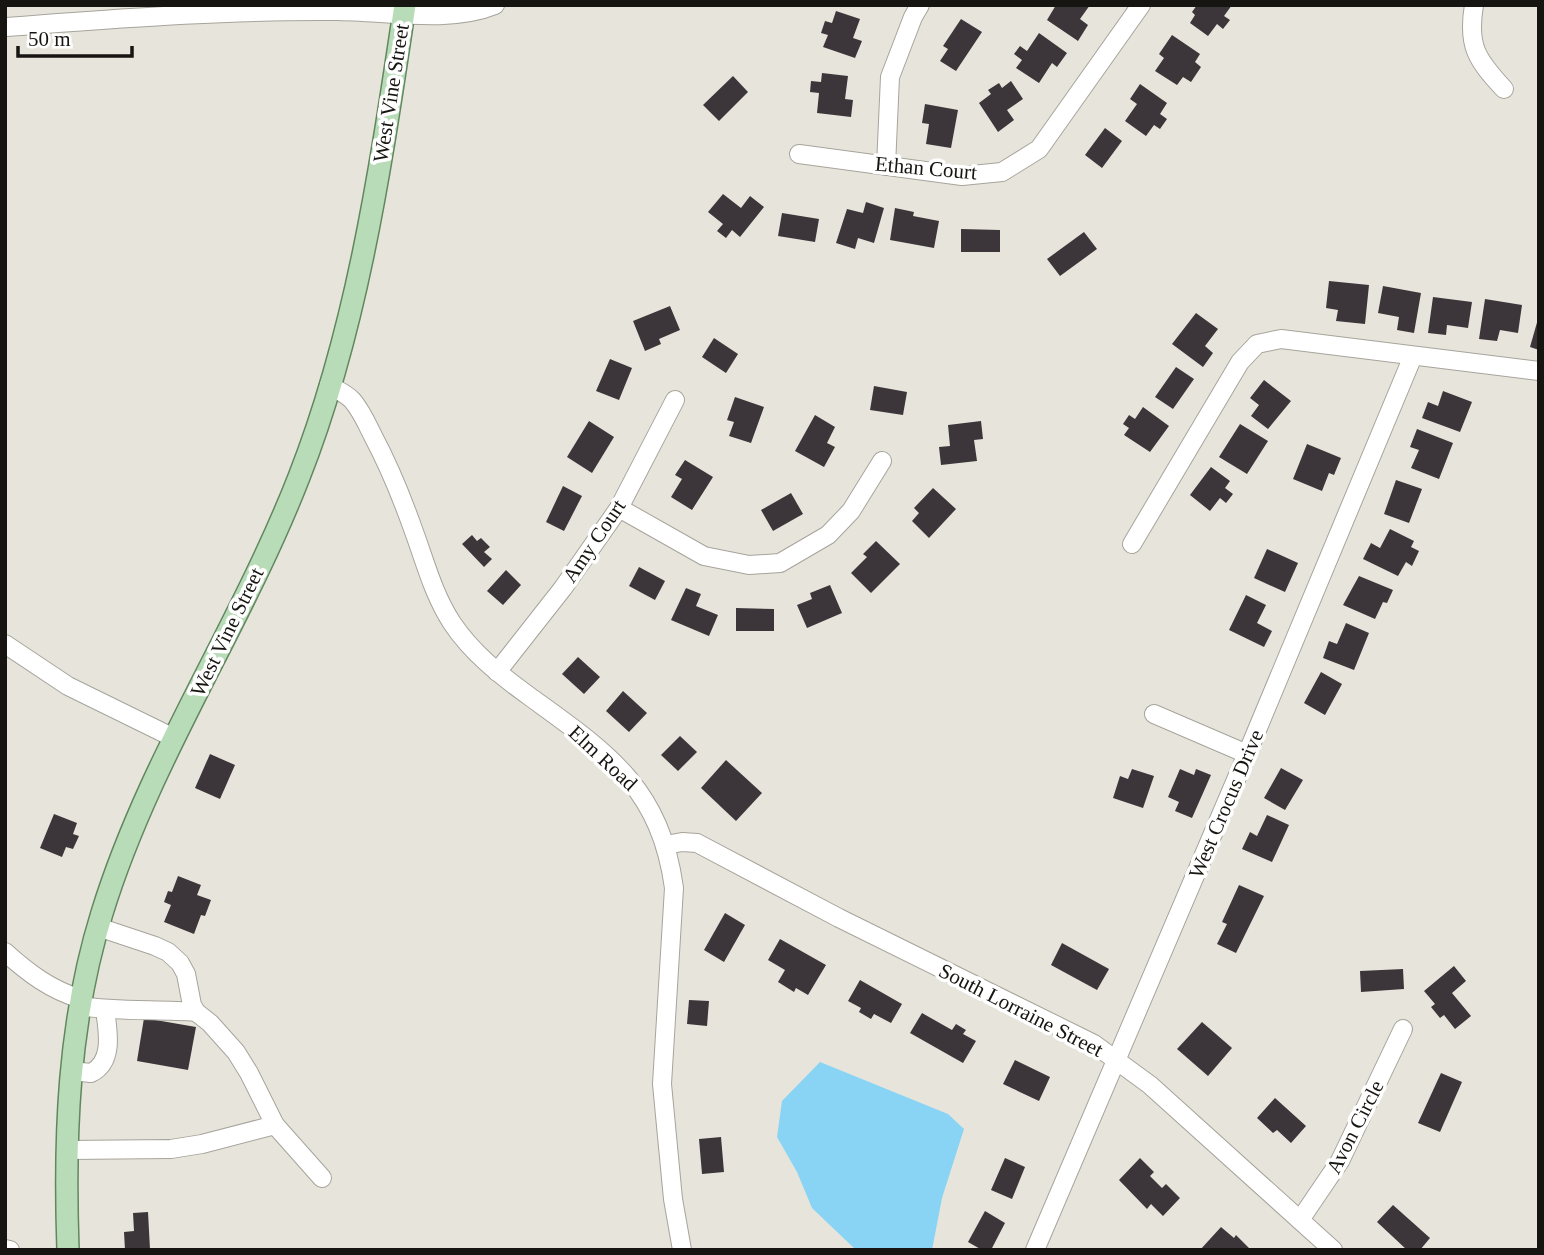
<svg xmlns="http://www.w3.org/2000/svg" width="1544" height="1255" viewBox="0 0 1544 1255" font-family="Georgia,serif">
  <rect width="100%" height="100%" fill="#e7e5db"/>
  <polygon fill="#89d4f5" points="820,1062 948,1114 964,1129 942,1198 932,1250 856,1250 812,1208 797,1172 777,1137 782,1101"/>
  <g fill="#3c363b">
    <polygon points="1056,5 1090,5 1080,19 1088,25 1078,41 1047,20"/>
    <polygon points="1197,5 1232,5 1224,16 1230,20 1223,29 1217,24 1208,36 1190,23 1195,15 1192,12"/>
    <polygon points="836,11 860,19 853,38 862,41 855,58 823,47 828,35 821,33 825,21 832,23"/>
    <polygon points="961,19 982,32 956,71 940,61 948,49 943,46"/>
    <polygon points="1039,33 1067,53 1057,67 1052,63 1039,83 1016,68 1022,60 1014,54 1020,46 1027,51"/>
    <polygon points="1172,35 1200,54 1195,62 1201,67 1191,82 1183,77 1177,85 1155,71 1164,58 1159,54"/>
    <polygon points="822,73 848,76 845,99 853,100 851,117 817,113 819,93 810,92 811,81 821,82"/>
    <polygon points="733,76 748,92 719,121 703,105"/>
    <polygon points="1011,81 1023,99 1007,110 1014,120 998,132 979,103 991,94 988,90 999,83 1002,88"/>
    <polygon points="1140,84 1167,103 1160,114 1167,119 1160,129 1154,125 1146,136 1125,121 1137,104 1130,99"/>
    <polygon points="925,104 958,110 951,148 926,144 929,124 922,123"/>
    <polygon points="1105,128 1122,141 1102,168 1085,155"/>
    <polygon points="723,194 741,208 750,196 764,207 740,237 732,230 726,238 717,231 723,224 708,212"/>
    <polygon points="866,202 884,208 874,243 858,238 855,249 836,243 847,209 863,213"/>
    <polygon points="895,208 914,212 913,216 939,221 934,248 890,240"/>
    <polygon points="782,213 819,219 815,242 778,236"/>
    <polygon points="961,229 1000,230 1000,252 961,252"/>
    <polygon points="1084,232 1097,249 1060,276 1047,259"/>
    <polygon points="1329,281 1369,285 1365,324 1336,321 1338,310 1326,308"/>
    <polygon points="1383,286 1421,293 1414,333 1397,330 1399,317 1378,313"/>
    <polygon points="1433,297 1472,302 1468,328 1447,325 1446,335 1428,333"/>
    <polygon points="1485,299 1522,305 1518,333 1500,330 1497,341 1479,339"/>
    <polygon points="670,306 680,330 659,339 661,344 645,351 633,321"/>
    <polygon points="1196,313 1218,329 1205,346 1213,353 1203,367 1172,344"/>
    <polygon points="1538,319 1539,319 1539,350 1530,347"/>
    <polygon points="714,338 738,354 726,373 702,357"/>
    <polygon points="610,359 632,368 619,400 596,391"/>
    <polygon points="1176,367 1194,379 1173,409 1155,397"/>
    <polygon points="1264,380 1291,401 1268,429 1251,416 1259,405 1250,398"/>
    <polygon points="874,386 907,392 903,415 870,410"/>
    <polygon points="1443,391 1472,402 1460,432 1422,418 1428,402 1438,406"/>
    <polygon points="735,397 764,407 751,443 729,436 734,422 727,420"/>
    <polygon points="1143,407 1169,426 1150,452 1124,435 1129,428 1123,424 1129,415 1135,419"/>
    <polygon points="815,415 835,427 827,443 835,447 824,467 795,451"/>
    <polygon points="589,421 614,437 592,473 567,457"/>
    <polygon points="981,421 983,439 974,440 977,461 941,465 939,447 950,446 948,425"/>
    <polygon points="1240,424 1268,441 1247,474 1219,457"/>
    <polygon points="1417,429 1453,443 1439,479 1411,468 1419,450 1410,447"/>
    <polygon points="1307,444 1341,458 1334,475 1329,473 1322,491 1293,479"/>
    <polygon points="685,460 713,477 692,510 671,497 682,479 675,475"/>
    <polygon points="1211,467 1230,481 1225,488 1233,494 1226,503 1220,498 1210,511 1190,495"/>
    <polygon points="1396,480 1422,489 1409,523 1384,514"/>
    <polygon points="563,486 582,496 564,531 546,522"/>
    <polygon points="933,488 956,509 929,538 912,521 919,513 914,508"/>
    <polygon points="791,493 803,514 773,531 761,510"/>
    <polygon points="1390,529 1414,541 1411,547 1419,551 1412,566 1406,562 1398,576 1363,559 1371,543 1380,548"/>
    <polygon points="472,535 477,541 481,538 490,547 484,552 492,559 484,567 462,544"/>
    <polygon points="876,541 900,564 871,593 851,573 867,557 863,554"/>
    <polygon points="1267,549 1298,563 1285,592 1254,578"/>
    <polygon points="639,567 665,581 655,600 629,586"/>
    <polygon points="506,570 521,585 503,605 487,591"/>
    <polygon points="1359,576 1393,590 1387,603 1383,602 1375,619 1343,605"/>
    <polygon points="830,585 842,613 807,628 797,605 812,599 810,593"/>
    <polygon points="686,588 701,594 696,606 718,615 709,636 671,620"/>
    <polygon points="1246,595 1266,605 1257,623 1272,631 1264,647 1229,630"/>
    <polygon points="736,608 774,609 774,631 736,631"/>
    <polygon points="1346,623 1369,633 1354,670 1323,658 1329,641 1337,644"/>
    <polygon points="578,657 600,677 584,694 562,674"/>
    <polygon points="1321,672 1342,684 1325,715 1304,703"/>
    <polygon points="623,691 647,713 629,732 606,711"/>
    <polygon points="680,736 697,752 678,771 661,755"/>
    <polygon points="210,754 235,765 220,799 195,788"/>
    <polygon points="726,760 762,793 736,821 701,788"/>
    <polygon points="1281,768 1303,780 1285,810 1264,798"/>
    <polygon points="1132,769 1154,776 1143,808 1113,798 1120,776 1128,779"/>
    <polygon points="1180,769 1194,775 1196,769 1211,775 1192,818 1175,811 1179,802 1168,797"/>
    <polygon points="54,814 77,823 73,834 79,836 73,849 66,847 62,857 40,848"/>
    <polygon points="1267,815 1289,825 1272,862 1242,849 1250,832 1257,836"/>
    <polygon points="178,876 201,885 197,895 211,900 205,916 201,915 194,934 164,922 171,905 164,902 168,891 172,892"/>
    <polygon points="1239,885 1264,896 1236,953 1217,944 1227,924 1222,922"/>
    <polygon points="725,913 745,925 724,962 704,950"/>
    <polygon points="780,939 826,965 808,995 796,988 794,992 778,982 785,970 768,960"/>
    <polygon points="1062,943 1109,969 1097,990 1051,965"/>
    <polygon points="1454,966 1466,981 1452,993 1471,1016 1455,1029 1444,1015 1440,1018 1431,1007 1435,1004 1424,991"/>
    <polygon points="1403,969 1404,989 1361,992 1360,971"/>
    <polygon points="860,980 902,1004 891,1023 874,1014 871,1019 859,1012 861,1008 848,1001"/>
    <polygon points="689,1000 709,1001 707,1026 687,1024"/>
    <polygon points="922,1013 952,1030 956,1024 966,1030 963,1034 976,1041 963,1063 910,1033"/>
    <polygon points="144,1018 196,1027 188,1070 137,1061"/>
    <polygon points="1202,1022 1232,1048 1208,1076 1177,1049"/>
    <polygon points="1015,1060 1050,1077 1039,1101 1003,1084"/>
    <polygon points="1441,1073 1462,1082 1440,1132 1418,1123"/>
    <polygon points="1275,1098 1306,1126 1291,1143 1277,1130 1273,1133 1257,1118"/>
    <polygon points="721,1137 724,1172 702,1174 699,1139"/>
    <polygon points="1005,1158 1025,1167 1012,1199 991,1190"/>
    <polygon points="1140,1158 1154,1172 1150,1176 1162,1188 1166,1184 1180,1198 1163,1216 1151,1204 1147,1209 1119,1180"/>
    <polygon points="1393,1205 1430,1238 1420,1250 1407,1250 1377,1222"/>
    <polygon points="985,1211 1005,1223 991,1250 982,1250 968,1242"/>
    <polygon points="148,1212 150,1249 125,1250 124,1232 134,1231 133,1213"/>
    <polygon points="1221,1227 1234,1238 1236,1235 1249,1248 1248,1250 1200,1250"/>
  </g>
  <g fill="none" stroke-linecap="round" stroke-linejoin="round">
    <defs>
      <g id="minor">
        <path d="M1474,5C1467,46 1477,60 1504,89"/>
        <path d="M5,27C115,19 226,10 336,11C385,11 449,24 495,5"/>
        <polyline points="799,154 962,176 1002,172 1039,149 1141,5"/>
        <polyline points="886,166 890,77 913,17 920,5"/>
        <path d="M329,385C337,390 345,393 352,400C361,410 367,424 373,436C389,466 402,498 413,529C425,561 433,594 452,623C472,653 500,675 529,696C606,752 660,786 674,888L662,1084L673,1199L682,1250"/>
        <polyline points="619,508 704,556 749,565 780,563 828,535 851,511 882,461"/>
        <polyline points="1132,544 1240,362 1257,344 1281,339 1539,371"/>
        <polyline points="5,644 68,686 174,738"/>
        <polyline points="497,672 563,588 619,508 675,400"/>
        <polyline points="1154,714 1247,754"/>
        <polyline points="666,845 682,842 697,843 839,918 1094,1044 1150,1085 1333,1250"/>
        <polyline points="98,927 155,946 168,952 180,963 186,974 192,1005 196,1012 210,1023 236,1052 249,1073 275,1125 322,1178"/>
        <path d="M5,952C28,973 51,990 81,999"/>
        <path d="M79,1006C118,1012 157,1009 196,1012"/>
        <path d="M71,1071L91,1073C114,1062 108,1031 105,1010"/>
        <polyline points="67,1150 171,1149 202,1144 275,1125"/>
        <polyline points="1300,1220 1340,1161 1403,1029"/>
        <polyline points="5,1249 10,1250"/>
        <polyline points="1035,1250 1247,754 1413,356"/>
      </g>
      <path id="major" d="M68,1250C64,1136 68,1022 102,913C149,760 241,626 299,477C358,327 381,164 405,5"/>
    </defs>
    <use href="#minor" stroke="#a6a49b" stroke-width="20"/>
    <use href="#major" stroke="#61875f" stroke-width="24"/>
    <use href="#minor" stroke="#fff" stroke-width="18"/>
    <use href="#major" stroke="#b8dcb8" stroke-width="21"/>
  </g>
  <g text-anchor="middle" stroke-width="7" stroke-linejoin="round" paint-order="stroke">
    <g font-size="21" fill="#161511" stroke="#fff">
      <text transform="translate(391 93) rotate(-81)" y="7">West Vine Street</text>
      <text transform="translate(926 168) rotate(5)" y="7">Ethan Court</text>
      <text transform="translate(594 541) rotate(-56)" y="7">Amy Court</text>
      <text transform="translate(227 632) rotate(-64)" y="7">West Vine Street</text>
      <text transform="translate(603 758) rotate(43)" y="7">Elm Road</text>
      <text transform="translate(1226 804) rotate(-67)" y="7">West Crocus Drive</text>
      <text transform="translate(1021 1010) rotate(27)" y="7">South Lorraine Street</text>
      <text transform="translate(1355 1127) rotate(-63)" y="7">Avon Circle</text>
    </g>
  </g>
  <rect width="1544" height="1255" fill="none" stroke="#161511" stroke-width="14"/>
  <path d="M18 46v10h114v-10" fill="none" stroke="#161511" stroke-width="3.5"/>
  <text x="28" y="46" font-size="21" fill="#161511" stroke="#ffffff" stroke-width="5" paint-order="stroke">50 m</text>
</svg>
